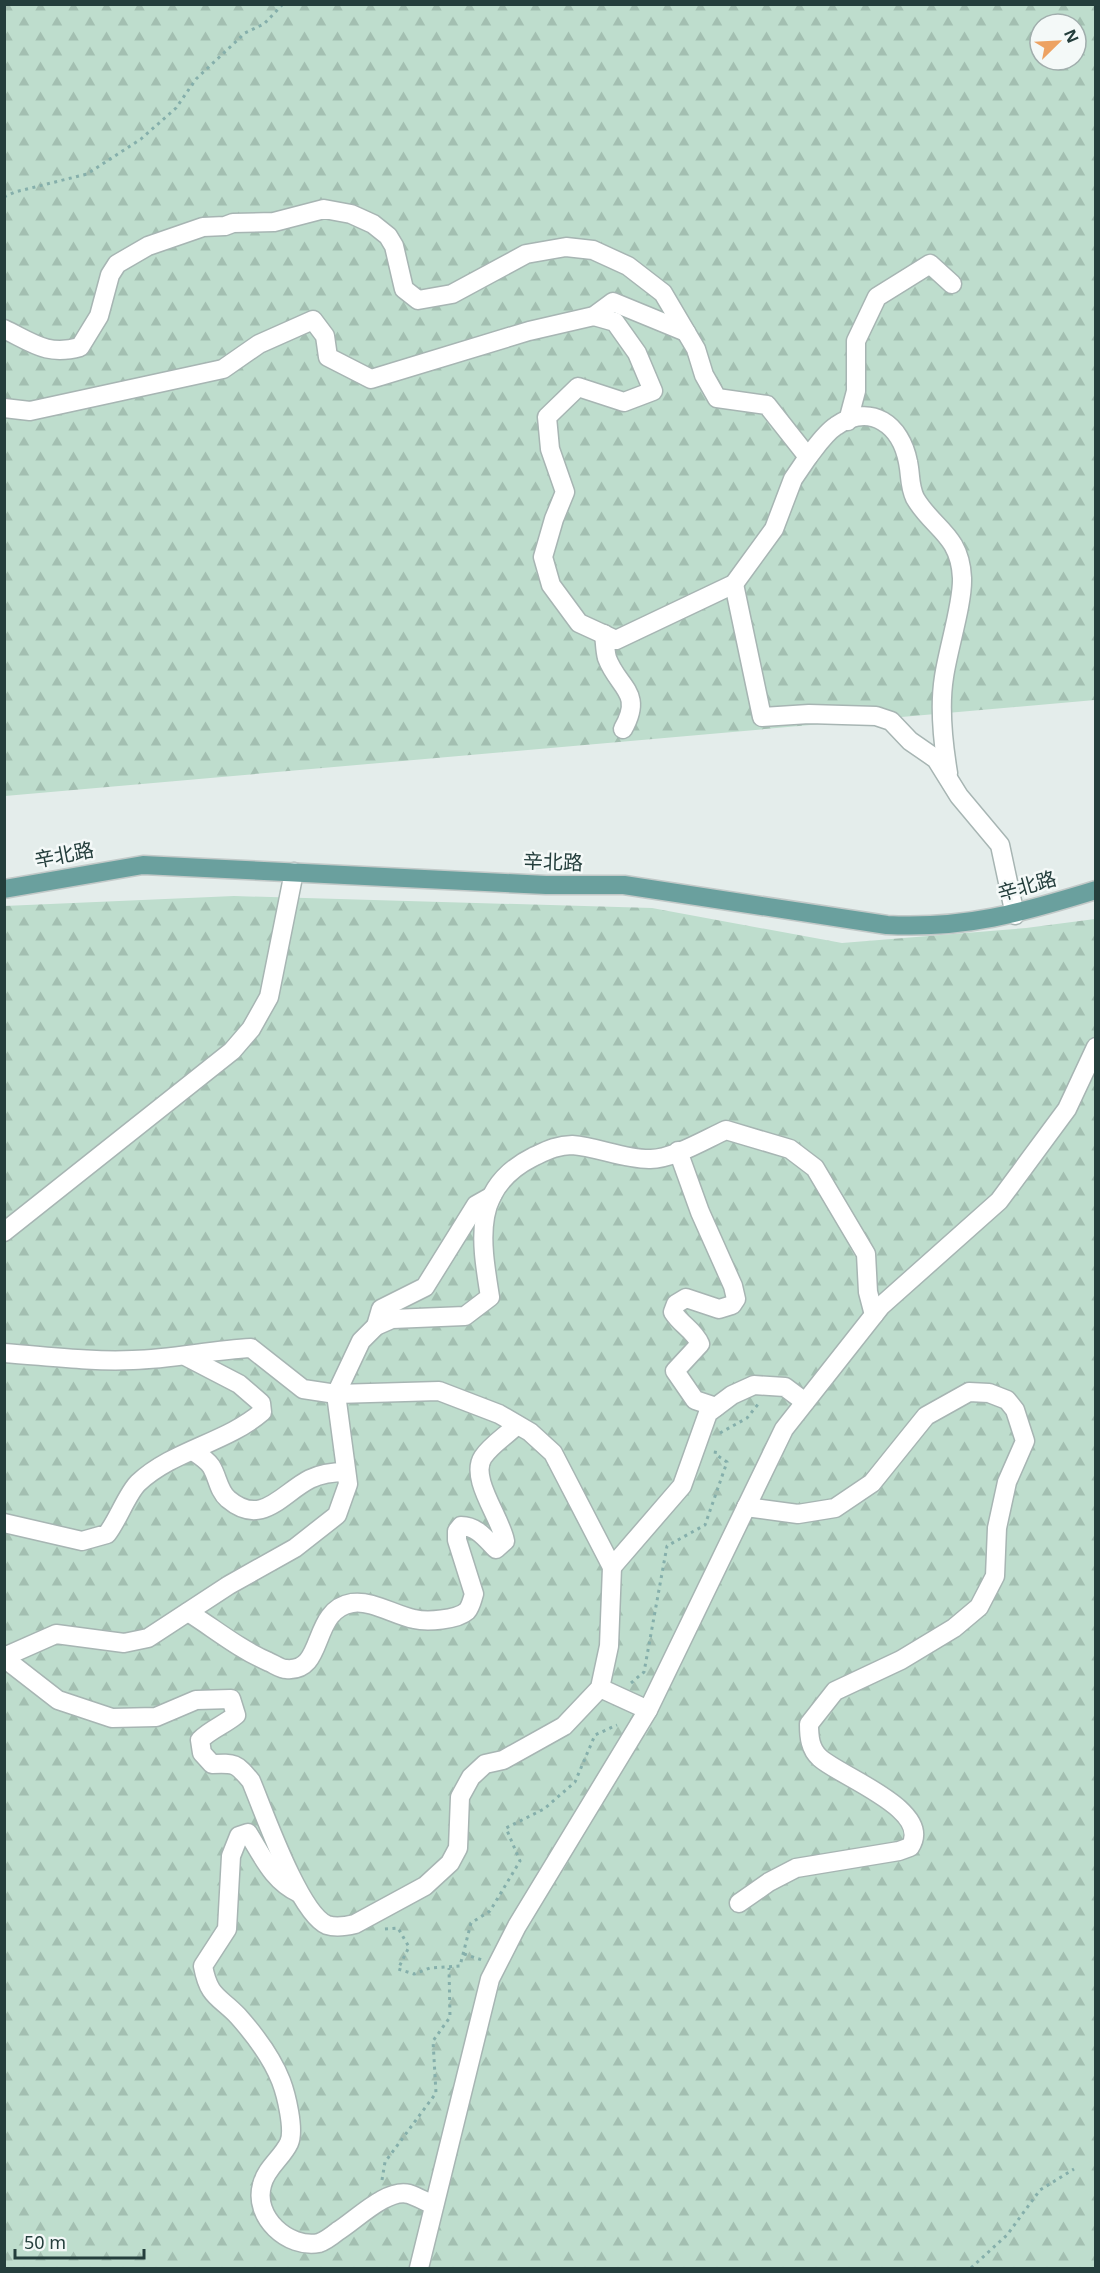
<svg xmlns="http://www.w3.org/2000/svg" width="1100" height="2273" viewBox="0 0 1100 2273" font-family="'Noto Sans','Noto Sans SC',sans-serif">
  <defs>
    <pattern id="forest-firs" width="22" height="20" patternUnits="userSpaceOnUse" patternTransform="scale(1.5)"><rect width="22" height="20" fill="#beddcd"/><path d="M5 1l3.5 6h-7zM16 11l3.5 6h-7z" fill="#a3bfb1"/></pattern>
  </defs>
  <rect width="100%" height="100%" fill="#e4edeb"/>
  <g fill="url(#forest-firs)" fill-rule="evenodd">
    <path d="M5,5H1095V700L5,796ZM1040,24H1076V60H1040Z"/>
    <polygon points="234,896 652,908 842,943 1026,928 1095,919 1095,2268 5,2268 4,906"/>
  </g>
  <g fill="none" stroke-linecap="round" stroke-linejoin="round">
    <defs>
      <g id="minor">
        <path d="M4,329C33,343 47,356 80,347L99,316L110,275L117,264L148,246L203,227L225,226L233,223L274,222L324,209L351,214L373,224L388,236L394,246L404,289L418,300L452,294L526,254L566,247L593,250L628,266L663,293L696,349L704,375L717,398L767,405L808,457L793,479L774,529L734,584L616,640L579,623L551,585L543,557L554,519L565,492L550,449L547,417L578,387L624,402L653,391L637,353L615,322L594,316"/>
        <polyline points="4,408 30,411 223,369 259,344 313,320 325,336 328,357 371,379 529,331 594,316 613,302 686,332"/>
        <polyline points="848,421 856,391 856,341 877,297 930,264 952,284"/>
        <path d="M808,457C816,447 825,433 836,426C871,402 901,425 908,462C911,476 909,485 915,498C933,529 960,534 962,578C963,603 948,649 944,677C939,708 943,743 948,773"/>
        <polyline points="734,584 762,717 809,714 876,716 891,721 910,741 936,759 959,796 1000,845 1015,915"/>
        <path d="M604,634C605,641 605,651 607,658C618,688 644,692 623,729"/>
        <path d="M678,1151L700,1212L733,1286L736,1299L732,1305L719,1309L686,1298L676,1304L673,1312C681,1325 694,1330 700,1344L675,1371L695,1400L716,1407"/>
        <polyline points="4,1232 232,1051 251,1029 269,997 294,872"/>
        <polyline points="376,1326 381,1309 425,1287 476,1205 492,1196"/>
        <path d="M4,1353C47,1356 90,1362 133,1360C173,1359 211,1350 251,1348L303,1389L336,1394L439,1391L499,1414L530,1432L553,1453L612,1567L609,1646L600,1688L564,1726L503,1760L485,1764L471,1777L460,1797L458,1848L450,1863L425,1886L355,1924C347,1926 336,1928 327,1925C299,1913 264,1812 251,1781C236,1763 235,1763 212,1764L202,1753L200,1740C211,1729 224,1725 236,1715L231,1699L196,1700L156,1717L112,1718L58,1700L4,1658"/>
        <path d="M193,1451C199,1455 207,1460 211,1466C218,1477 218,1490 228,1499C262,1528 282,1493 310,1479C322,1473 333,1472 346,1472"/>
        <path d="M4,1523L82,1541L107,1534C118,1520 127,1494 138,1483C173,1450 226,1443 262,1412L261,1403L239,1384L187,1357"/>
        <polyline points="612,1567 682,1486 708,1413 732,1395 754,1385 785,1387 805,1402"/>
        <path d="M188,1612C215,1629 239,1649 269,1662C274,1664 281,1669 286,1669C326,1673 310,1610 352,1603C372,1600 394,1615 414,1619C427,1622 457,1620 467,1611C471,1606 472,1600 474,1594L457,1540V1531L461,1526C477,1526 486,1539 496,1549L505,1541C501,1518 469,1478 483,1457C491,1445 507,1435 517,1425"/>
        <path d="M4,1657L56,1634L124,1643L148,1638L229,1585L295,1548L337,1515L348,1484L336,1394L361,1341L376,1326L392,1319L465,1316L490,1297C481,1241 471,1188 533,1157C546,1151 557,1145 572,1145C598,1147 623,1159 649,1159C671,1160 706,1139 726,1130L790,1149L815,1168L866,1254L868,1292L874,1315"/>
        <polyline points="600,1688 648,1710"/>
        <path d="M299,1893C273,1881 263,1857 248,1833L239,1836L231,1856L227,1929L203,1966C209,1998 219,1996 238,2016C254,2034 272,2058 281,2081C286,2094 295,2130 289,2143C282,2158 266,2168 262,2185C253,2217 288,2249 319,2243C325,2241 333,2235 338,2231C356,2220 387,2188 409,2194C418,2197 426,2202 434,2205"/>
        <path d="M739,1903L769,1882L796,1868L899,1851L910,1847C934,1810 841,1777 820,1758C810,1749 809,1737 809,1724L835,1691L901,1660L954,1628L979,1607L995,1576L997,1528L1007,1482L1025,1441L1015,1410L1007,1400L989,1393L969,1392L926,1416L872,1483L835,1508L798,1514L746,1507"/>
        <polyline points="419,2268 490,1979 517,1926 648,1710 784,1429 881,1306 999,1201 1067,1109 1096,1047"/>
      </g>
      <path id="major" d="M4,889L143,865L546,885H624L887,925C966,929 1021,913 1096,890"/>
    </defs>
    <use href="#minor" stroke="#a7b5b3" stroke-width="21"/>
    <use href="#major" stroke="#c2c9c8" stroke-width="21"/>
    <g stroke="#85afab" stroke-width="3" stroke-dasharray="3 4.5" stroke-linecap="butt">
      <polyline points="4,197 15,192 87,174 141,139 176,108 196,79 245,33 264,24 283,4"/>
      <polyline points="720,1433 747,1418 759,1403"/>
      <polyline points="631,1683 644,1672 667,1546 705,1525 727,1462 715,1454 716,1448"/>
      <polyline points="385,1929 398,1928 409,1947 398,1969 414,1974 430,1968 460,1966 471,1923 490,1911 520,1861 506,1828 544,1809 575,1782 595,1735 617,1725"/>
      <polyline points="464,1954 482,1960"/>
      <polyline points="382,2180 385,2162 436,2093 433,2041 450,2017 449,1968"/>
      <polyline points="971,2268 1007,2235 1040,2190 1074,2169"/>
    </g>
    <use href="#minor" stroke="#fff" stroke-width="18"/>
    <use href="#major" stroke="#6aa09e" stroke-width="18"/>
  </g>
  <g text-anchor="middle" stroke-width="5" stroke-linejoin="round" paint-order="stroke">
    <g font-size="20" fill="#243e3c" stroke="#f4f9f8">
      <text transform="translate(64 855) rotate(-11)" y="7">辛北路</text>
      <text transform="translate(553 862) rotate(2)" y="7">辛北路</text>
      <text transform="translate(1027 886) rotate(-16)" y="7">辛北路</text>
    </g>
  </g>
  <rect width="1100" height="2273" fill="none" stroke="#243e3c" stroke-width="12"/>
  <g transform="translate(1058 42) rotate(66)"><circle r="28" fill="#f4f9f8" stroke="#a1aead" stroke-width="1.5"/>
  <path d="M0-4.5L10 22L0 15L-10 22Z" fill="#eda262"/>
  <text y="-9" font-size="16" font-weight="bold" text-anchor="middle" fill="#243e3c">N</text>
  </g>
  <path d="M15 2249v9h129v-9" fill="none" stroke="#243e3c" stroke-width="3"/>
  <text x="24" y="2249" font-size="18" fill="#243e3c" stroke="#f4f9f8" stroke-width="4.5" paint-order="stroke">50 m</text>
</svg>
